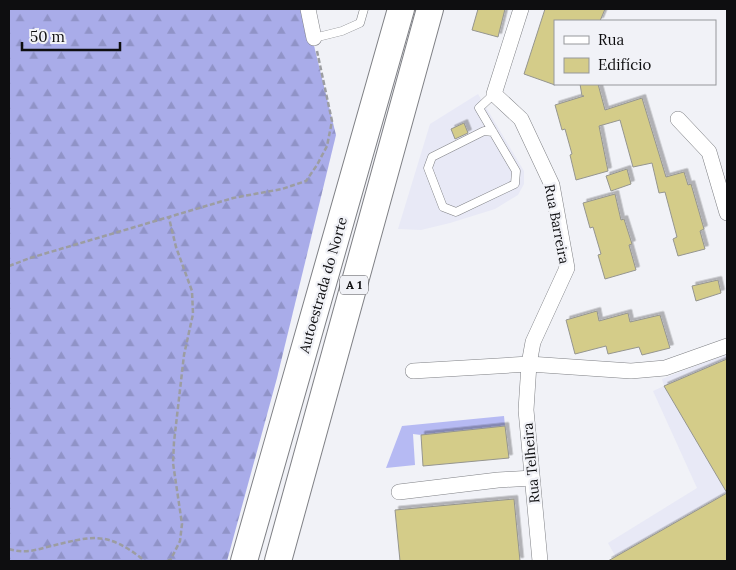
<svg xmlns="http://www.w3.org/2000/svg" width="736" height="570" viewBox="0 0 736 570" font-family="Lora,serif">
  <defs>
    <pattern id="forest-firs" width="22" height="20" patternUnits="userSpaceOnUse" patternTransform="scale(1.25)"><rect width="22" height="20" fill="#a9ace9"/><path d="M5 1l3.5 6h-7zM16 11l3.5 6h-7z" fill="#9093c7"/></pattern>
    <filter id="shadow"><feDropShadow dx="3.5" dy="-3.5" stdDeviation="0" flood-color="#0004"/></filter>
  </defs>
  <rect width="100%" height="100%" fill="#f1f2f7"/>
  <g fill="#e8e9f6">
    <polygon points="478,94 524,171 524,184 518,195 495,209 450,223 421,230 398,229 430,124"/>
    <polygon points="727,354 727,561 618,561 608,543 697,488 653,391 664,386 662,379"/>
  </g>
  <polygon fill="#b6baf3" points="504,416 505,426 421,435 413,434 415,465 386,468 402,426"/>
  <polygon fill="url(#forest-firs)" points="9,9 305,9 336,135 277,378 227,561 9,561"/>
  <g fill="#d4cc89" stroke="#95958f" filter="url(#shadow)">
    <polygon points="478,9 505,9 498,37 472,30"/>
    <polygon points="545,9 605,9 600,21 555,21 555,85 524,74"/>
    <polygon points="580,84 598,84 605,110 642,98 666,177 684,172 688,185 691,184 704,229 700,231 705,249 678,256 673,239 677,237 665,192 659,193 652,163 633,167 620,120 599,126 608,171 576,180 570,155 572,154 565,129 562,130 555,105 584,96 582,96"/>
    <polygon points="464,123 468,133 455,139 451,129"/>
    <polygon points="627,169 631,184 611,191 606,176"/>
    <polygon points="615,194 621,220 624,219 632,244 629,245 636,270 605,279 598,255 601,254 593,227 590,228 583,203"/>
    <polygon points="718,280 721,293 696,301 692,286"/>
    <polygon points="597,311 599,321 628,313 630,322 660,315 670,348 642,355 639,347 608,354 606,346 575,354 566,320"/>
    <polygon points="727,359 727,561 608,561 727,493 664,386"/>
    <polygon points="505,426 509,458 423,466 421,435"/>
    <polygon points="514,499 520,561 400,561 395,510"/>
  </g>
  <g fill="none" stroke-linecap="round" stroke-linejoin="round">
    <defs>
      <g id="service">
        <polyline points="314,38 342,31 360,23 364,9"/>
        <polyline points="493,132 484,131 432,157 428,168 443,207 456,212 515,184 516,171 479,108 494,94"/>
      </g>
      <g id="minor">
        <polyline points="308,9 314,38"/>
        <polyline points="521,9 494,94 521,119 552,185 567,268 533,342 529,364 526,410 540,561"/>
        <polyline points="678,119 709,152 727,213"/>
        <polyline points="413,371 529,364 631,371 665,368 727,346"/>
        <polyline points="399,492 498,480 532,478"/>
      </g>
      <g id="motorway">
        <polyline points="244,561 401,9"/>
        <polyline points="278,561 430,9"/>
      </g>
    </defs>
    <use href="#service" stroke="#7f8085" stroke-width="9"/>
    <use href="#minor" stroke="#7f8085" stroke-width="16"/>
    <use href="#motorway" stroke="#7f8085" stroke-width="28"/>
    <g stroke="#9c9da1" stroke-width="2.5" stroke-dasharray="5 2.5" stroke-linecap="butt">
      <polyline points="9,266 30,258 233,198 282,189 306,181 317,165 327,146 332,121 317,51"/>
      <path d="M9,549C22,553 34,551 47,547C93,536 106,530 145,561"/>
      <polyline points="167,561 171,559 180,541 182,524 173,463 174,442 184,355 193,314 192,291 176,247 169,218"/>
    </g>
    <use href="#service" stroke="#fff" stroke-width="8"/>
    <use href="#minor" stroke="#fff" stroke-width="15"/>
    <use href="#motorway" stroke="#fff" stroke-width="26"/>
  </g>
  <g text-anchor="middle" stroke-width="4.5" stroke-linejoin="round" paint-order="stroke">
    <rect fill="#f1f2f7" stroke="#525255" stroke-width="1" x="340" y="275.5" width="28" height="19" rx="4"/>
    <g font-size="12" font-weight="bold" fill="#0e0e10">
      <text x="354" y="289">A 1</text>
    </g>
    <g font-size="14" fill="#0e0e10" stroke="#f1f2f7">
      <text transform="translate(557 224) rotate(79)" y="5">Rua Barreira</text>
      <text transform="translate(323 285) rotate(-74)" y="5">Autoestrada do Norte</text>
      <text transform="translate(531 463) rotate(-95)" y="5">Rua Telheira</text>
    </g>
  </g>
  <rect width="736" height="570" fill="none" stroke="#0e0e10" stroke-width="20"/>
  <rect x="554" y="20" width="162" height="65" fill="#f1f2f7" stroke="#96979b"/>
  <rect x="564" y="36" width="25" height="8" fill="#ffffff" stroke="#96979b"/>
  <text x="598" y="45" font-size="15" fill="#0e0e10">Rua</text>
  <rect x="564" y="58" width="25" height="15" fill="#d4cc89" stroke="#96979b"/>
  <text x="598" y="70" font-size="15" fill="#0e0e10">Edifício</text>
  <path d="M22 42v8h98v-8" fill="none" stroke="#0e0e10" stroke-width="2.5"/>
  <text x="30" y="42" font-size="15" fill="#0e0e10" stroke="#f1f2f7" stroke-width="4" paint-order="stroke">50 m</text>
</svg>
